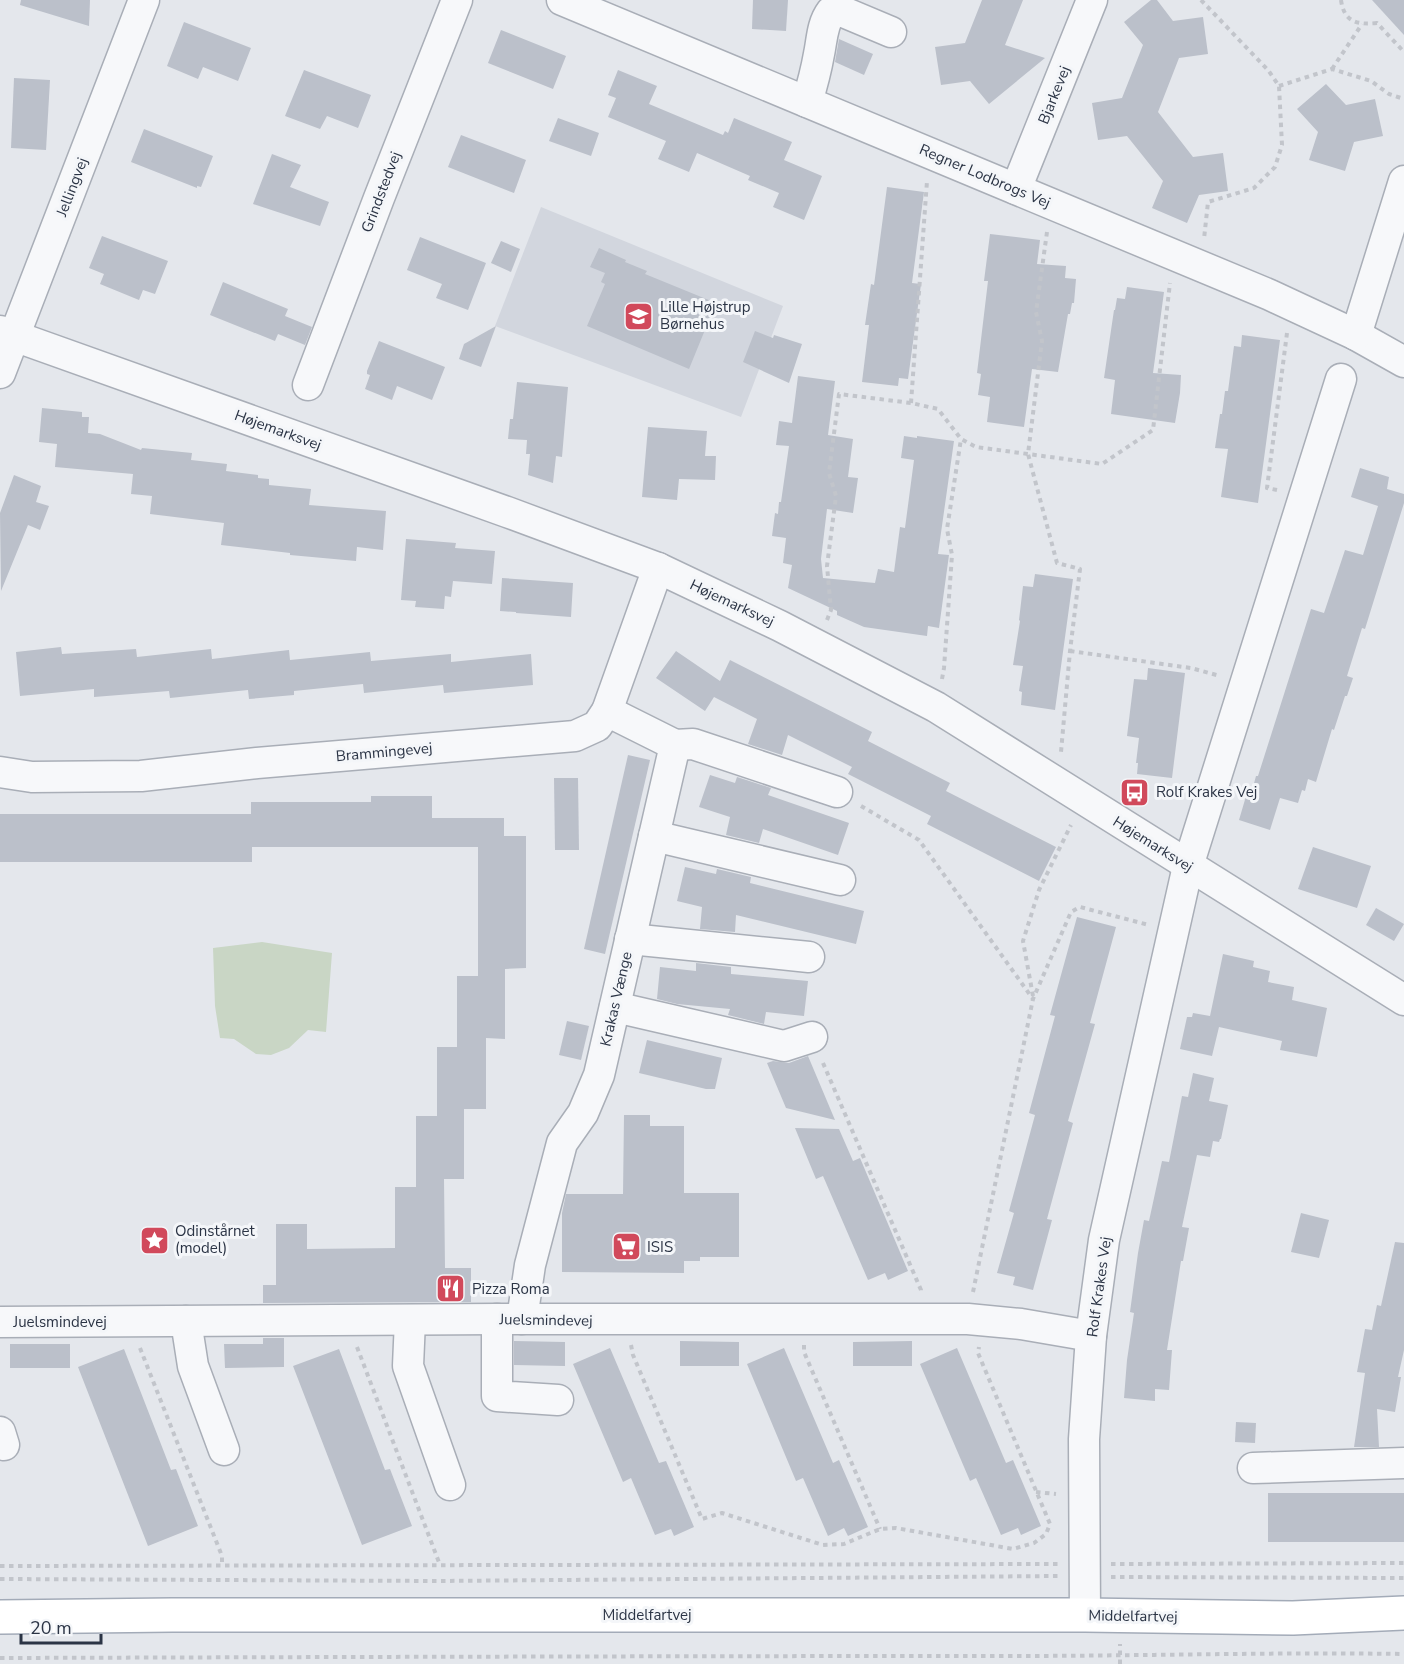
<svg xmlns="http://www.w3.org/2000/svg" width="1404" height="1664" viewBox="0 0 1404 1664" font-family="'Nunito Sans',sans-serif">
  <rect width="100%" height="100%" fill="#e4e7ec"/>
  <polygon fill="#d2d6de" points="541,207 783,306 741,417 495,326"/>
  <polygon fill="#c9d6c5" points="262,942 332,953 326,1032 308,1030 289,1048 271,1055 256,1054 234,1039 220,1038 215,1006 213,948"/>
  <g fill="#bbc0ca">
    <polygon points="21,0 90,0 89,26 20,5"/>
    <polygon points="753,0 788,0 786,31 752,29"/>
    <polygon points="982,0 1023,0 1005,45 1045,58 989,104 970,81 941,85 935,47 965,43"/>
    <polygon points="1151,0 1157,0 1173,21 1203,17 1208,54 1179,58 1158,112 1193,157 1223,153 1228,191 1199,195 1187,223 1152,208 1163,181 1127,136 1098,140 1092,103 1122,98 1143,45 1124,22"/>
    <polygon points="1372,0 1404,0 1404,35"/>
    <polygon points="184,22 251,48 238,81 203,67 198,79 167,66"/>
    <polygon points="501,30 566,56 553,89 488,63"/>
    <polygon points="839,39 873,54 864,75 835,62"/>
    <polygon points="304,70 371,95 358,128 327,116 320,129 285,116"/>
    <polygon points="618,70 657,86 649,104 723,135 725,131 728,133 734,118 792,142 784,160 822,176 804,220 773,207 779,193 748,180 750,176 697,153 689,172 658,159 666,141 608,117 616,98 608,95"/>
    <polygon points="14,78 50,80 46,150 11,148"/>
    <polygon points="1326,84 1346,105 1375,99 1383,136 1354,142 1345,171 1309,160 1318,132 1297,109"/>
    <polygon points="558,118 599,133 591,156 549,141"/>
    <polygon points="144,129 213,156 201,187 197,186 197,188 131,162"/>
    <polygon points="461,135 526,160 514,193 448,167"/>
    <polygon points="272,154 301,165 290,187 329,202 320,226 253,204"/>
    <polygon points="887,187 924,192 912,283 921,284 908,379 899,378 898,386 862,382 869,325 865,325 871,284 874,285"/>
    <polygon points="990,234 1040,240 1037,264 1066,266 1065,278 1076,279 1074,303 1072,303 1070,314 1068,314 1058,372 1032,369 1024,427 987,422 990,397 978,395 981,374 977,373 988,281 984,281"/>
    <polygon points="102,236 168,261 155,294 143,290 139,300 100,284 104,274 89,268"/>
    <polygon points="420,237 486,263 468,310 436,298 442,284 407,270"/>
    <polygon points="501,241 520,249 511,272 491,263"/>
    <polygon points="599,248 626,260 625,262 647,271 645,274 716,303 689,369 587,326 605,284 601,282 605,273 590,267"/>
    <polygon points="223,282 288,309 285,316 312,327 305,345 278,334 275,341 210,315"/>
    <polygon points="1127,287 1164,292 1153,373 1181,375 1180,393 1175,423 1111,414 1115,380 1104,378 1114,310 1115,310 1117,298 1125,299"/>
    <polygon points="496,326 481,367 459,359 464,344"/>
    <polygon points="755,331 773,338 774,335 802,344 789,383 743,362"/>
    <polygon points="1242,335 1280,340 1258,503 1221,497 1228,449 1215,448 1220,414 1222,414 1225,391 1228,391 1234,346 1241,347"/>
    <polygon points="379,341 445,367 432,400 397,386 392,400 365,389 370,375 367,374 367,371"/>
    <polygon points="798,376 835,381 828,435 853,439 848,477 858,478 853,513 827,509 821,559 823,578 875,583 878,569 894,572 900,527 905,528 914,460 901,458 904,436 917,438 917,436 954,441 938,554 949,555 939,628 928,626 927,636 864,627 837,615 837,611 788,588 792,565 783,563 786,538 772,536 775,513 778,514 779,502 781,502 789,446 776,445 779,421 792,423"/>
    <polygon points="517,382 568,387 562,457 556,456 553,483 528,475 530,454 526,454 527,440 508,439 510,419 513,419"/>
    <polygon points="42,408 82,412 82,417 89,417 88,433 100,434 141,450 142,448 192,453 191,460 227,464 226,471 258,475 258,478 269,479 269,485 311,489 309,505 386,511 383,550 357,547 356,561 290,555 290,553 221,545 224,523 150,514 152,496 131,494 133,474 55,467 57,444 39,442"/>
    <polygon points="648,427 707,431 705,456 716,456 715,480 679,479 677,500 642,497"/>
    <polygon points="1360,468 1389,477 1387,489 1404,494 1404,503 1365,629 1362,628 1347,676 1353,678 1347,696 1345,696 1334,730 1332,729 1316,782 1308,779 1305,791 1302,790 1298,803 1280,798 1270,830 1239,820 1249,786 1253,787 1256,776 1258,776 1311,609 1324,613 1345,550 1363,555 1378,506 1351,497"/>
    <polygon points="14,475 41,486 36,502 49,506 40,530 28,525 1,591 0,513"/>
    <polygon points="406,539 456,543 455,548 495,551 492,584 453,581 451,597 445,596 444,609 415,607 416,601 401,600"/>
    <polygon points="1035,574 1073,579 1055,710 1021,705 1022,692 1019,691 1023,666 1013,665 1020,621 1019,620 1023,586 1033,587"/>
    <polygon points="502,578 573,583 571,617 516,613 516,612 500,611"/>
    <polygon points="61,647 62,654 136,649 137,657 211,649 212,659 289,650 290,660 370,652 371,661 451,654 451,662 531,654 533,685 444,693 443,685 364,693 363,684 294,691 294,695 249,699 248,690 170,698 169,691 94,697 94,689 20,696 16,652"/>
    <polygon points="676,651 720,681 730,660 872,732 868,741 950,783 946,791 1056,847 1039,881 927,824 931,816 848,774 852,767 788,735 782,755 748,744 757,719 714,697 705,711 656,678"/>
    <polygon points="1148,668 1185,673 1172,778 1137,774 1138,763 1136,763 1139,738 1127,736 1134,679 1147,680"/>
    <polygon points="628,755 650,760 605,954 584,949"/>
    <polygon points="710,775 735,783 737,777 771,788 768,795 849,823 838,855 763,829 759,843 726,835 730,817 699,807"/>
    <polygon points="554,778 578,778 579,850 555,850"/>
    <polygon points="371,796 432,796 432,818 504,818 504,836 526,836 526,968 505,969 505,1039 486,1038 486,1109 464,1109 464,1179 444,1179 445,1268 471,1268 471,1302 263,1303 263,1285 276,1285 276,1224 307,1224 307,1249 395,1248 395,1187 416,1187 416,1116 437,1116 437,1047 457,1047 457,976 478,976 478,847 252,847 252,862 0,862 0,814 251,814 251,802 371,802"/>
    <polygon points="1313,847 1371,866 1357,908 1298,889"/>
    <polygon points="685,867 716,874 717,869 751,877 750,883 864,911 856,944 736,915 735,932 700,929 702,907 677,901"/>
    <polygon points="1376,908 1404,924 1394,941 1366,925"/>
    <polygon points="1077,917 1116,927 1090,1023 1095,1024 1068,1121 1073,1123 1047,1219 1052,1220 1033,1290 1013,1285 1015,1277 997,1273 1014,1213 1009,1211 1035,1115 1029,1113 1055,1016 1050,1015"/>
    <polygon points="1223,954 1254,961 1253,967 1270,971 1268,982 1294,987 1292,1000 1327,1008 1317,1057 1280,1050 1282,1041 1219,1027 1212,1056 1180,1049 1187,1017 1192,1017 1193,1013 1210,1016"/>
    <polygon points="696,963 731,967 731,974 808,981 804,1016 766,1012 764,1024 728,1015 730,1009 677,1004 657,999 660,967 696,971"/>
    <polygon points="567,1021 589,1026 581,1060 559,1055"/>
    <polygon points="647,1040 722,1058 715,1089 706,1089 639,1073"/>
    <polygon points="808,1056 835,1120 786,1108 767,1063 773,1061 789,1063"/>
    <polygon points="1193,1073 1214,1078 1209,1101 1228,1105 1221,1139 1220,1139 1219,1142 1213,1141 1210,1157 1197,1155 1182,1227 1189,1228 1183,1261 1181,1261 1167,1350 1172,1350 1169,1390 1155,1389 1155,1401 1124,1398 1127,1360 1134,1313 1130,1312 1138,1253 1144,1220 1149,1221 1162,1161 1169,1162 1182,1096 1188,1097"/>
    <polygon points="624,1115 650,1115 650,1126 684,1126 684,1193 739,1193 739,1257 700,1257 700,1261 684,1261 684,1273 562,1272 562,1213 566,1194 623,1194"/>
    <polygon points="795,1128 839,1129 853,1161 860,1158 908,1271 888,1280 885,1273 868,1280 823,1176 816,1179"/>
    <polygon points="1301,1213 1329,1220 1319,1258 1291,1252"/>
    <polygon points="1395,1242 1404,1243 1404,1350 1398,1377 1401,1377 1395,1412 1377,1409 1379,1447 1354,1447 1365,1373 1357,1372 1365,1329 1372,1330 1377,1305 1381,1306"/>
    <polygon points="263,1338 284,1338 284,1367 225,1368 224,1344 263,1344"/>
    <polygon points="514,1341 565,1342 565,1366 514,1365"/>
    <polygon points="680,1341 739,1342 739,1366 680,1366"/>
    <polygon points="912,1341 912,1366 853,1366 853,1342"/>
    <rect x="10" y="1344" width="60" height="24"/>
    <polygon points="610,1348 659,1463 666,1461 694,1527 674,1536 671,1529 655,1535 631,1478 623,1482 573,1364"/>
    <polygon points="784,1348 833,1463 839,1460 868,1527 848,1536 844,1528 828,1536 803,1478 796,1481 747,1364"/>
    <polygon points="957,1348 1006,1463 1013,1460 1041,1526 1021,1535 1018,1528 1001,1535 976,1478 970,1481 920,1364"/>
    <polygon points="124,1349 171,1470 176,1469 198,1526 148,1546 78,1367"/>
    <polygon points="339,1349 385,1470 390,1469 412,1526 362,1545 293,1366"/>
    <polygon points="1236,1422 1256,1423 1255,1443 1235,1442"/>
    <rect x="1268" y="1493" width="136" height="49"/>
  </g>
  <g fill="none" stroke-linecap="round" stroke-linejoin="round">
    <defs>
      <g id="minor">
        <polyline points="562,0 1270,295 1356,335 1404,362"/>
        <path d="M807,102C812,86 816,71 819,54C822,40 822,24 831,12L841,11L891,32"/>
        <polyline points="1016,189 1092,0"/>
        <polyline points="0,331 507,512 658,568 780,626 936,707 1404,1000"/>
        <polyline points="1356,335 1404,181"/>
        <polyline points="0,373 144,0"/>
        <polyline points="308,385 379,198 457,0"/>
        <polyline points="675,745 693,744 837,792"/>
        <polyline points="0,772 32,777 141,776 257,763 575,736 597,726 607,711 658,568"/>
        <polyline points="654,836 840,880"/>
        <polyline points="630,939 809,957"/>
        <polyline points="615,1007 784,1046 812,1037"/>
        <polyline points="497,1319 497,1396 558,1400"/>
        <polyline points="522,1319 530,1265 562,1143 583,1113 599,1075 675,745 607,711"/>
        <polyline points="410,1320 408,1366 450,1485"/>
        <polyline points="186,1321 193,1366 224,1450"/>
        <polyline points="0,1322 497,1319 968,1319 1021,1324 1091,1336"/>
        <polyline points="0,1432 4,1445"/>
        <polyline points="1253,1468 1404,1463"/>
        <polyline points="1085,1615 1084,1439 1091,1336 1104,1240 1188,866 1341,379"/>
      </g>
      <polyline id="major" points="0,1617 172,1615 1085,1615 1293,1618 1404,1613"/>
    </defs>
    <use href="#minor" stroke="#a9aeb7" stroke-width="33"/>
    <use href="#major" stroke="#a3abb8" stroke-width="36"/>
    <g stroke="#c2c5cb" stroke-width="4" stroke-dasharray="4.5 4.5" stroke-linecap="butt">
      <polyline points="1201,0 1268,70 1279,86 1282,145 1275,167 1254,188 1208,202 1204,239"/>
      <path d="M1341,0C1344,22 1357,25 1377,23L1404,52"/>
      <polyline points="1332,69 1362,24"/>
      <polyline points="1279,86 1332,69 1371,81 1389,94 1404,99"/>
      <polyline points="1047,232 1036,312 1042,341 1028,454 1057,563 1080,569 1070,651 1061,752"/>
      <polyline points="911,403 927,181"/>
      <polyline points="1277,490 1267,488 1287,333"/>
      <polyline points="827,620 831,610 827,566 836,496 829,473 839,394 911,403 938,409 961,439 976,447 1102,464 1153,430 1170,283"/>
      <polyline points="1070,651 1191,668 1220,676"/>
      <polyline points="942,679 944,668 952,555 947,529 961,439"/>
      <polyline points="861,806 919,840 1033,999"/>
      <polyline points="1033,996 1023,941 1039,890 1071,825"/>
      <polyline points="823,1063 921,1290 921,1293"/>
      <polyline points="973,1292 1033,999 1071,912 1080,907 1149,925"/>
      <polyline points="631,1345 633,1355 702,1519 722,1513 823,1545 844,1544 880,1529 896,1528 1013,1549 1034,1543 1046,1534 1050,1524 978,1353 979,1347"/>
      <polyline points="804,1345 804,1352 880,1529"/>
      <polyline points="357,1347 440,1565"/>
      <polyline points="140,1348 222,1556 222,1565"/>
      <polyline points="1036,1492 1056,1494"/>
      <polyline points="1111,1564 1404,1563"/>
      <polyline points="0,1566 1058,1564"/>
      <polyline points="1111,1577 1404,1578"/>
      <polyline points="0,1579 437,1581 1058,1576"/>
      <path d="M0,1658C336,1657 673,1656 1009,1656C1141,1656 1272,1652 1404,1654"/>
      <polyline points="1120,1664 1120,1644"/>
    </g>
    <use href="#minor" stroke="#f7f8fa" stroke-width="30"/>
    <use href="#major" stroke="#fff" stroke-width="33"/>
  </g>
  <defs>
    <symbol id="school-square" viewBox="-11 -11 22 22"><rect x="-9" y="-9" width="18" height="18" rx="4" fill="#d1495b" stroke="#f4f6f9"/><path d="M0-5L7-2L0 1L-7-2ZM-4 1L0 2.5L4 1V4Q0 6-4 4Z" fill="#fff"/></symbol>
    <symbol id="bus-square" viewBox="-11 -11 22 22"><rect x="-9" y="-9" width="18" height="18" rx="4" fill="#d1495b" stroke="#f4f6f9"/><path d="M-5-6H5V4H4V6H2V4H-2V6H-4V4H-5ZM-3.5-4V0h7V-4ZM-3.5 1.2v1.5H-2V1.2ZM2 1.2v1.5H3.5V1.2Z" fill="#fff"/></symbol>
    <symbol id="sight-square" viewBox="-11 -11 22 22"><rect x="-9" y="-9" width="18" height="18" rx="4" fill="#d1495b" stroke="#f4f6f9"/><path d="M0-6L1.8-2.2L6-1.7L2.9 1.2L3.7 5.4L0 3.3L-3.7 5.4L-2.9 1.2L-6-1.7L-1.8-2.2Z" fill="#fff"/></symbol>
    <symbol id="supermarket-square" viewBox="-11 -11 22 22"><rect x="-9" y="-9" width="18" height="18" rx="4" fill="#d1495b" stroke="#f4f6f9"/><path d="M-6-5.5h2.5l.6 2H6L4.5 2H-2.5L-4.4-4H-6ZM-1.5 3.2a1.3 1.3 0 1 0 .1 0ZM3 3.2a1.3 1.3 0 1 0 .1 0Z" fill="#fff"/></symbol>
    <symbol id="restaurant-square" viewBox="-11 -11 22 22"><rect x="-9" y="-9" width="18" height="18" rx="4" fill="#d1495b" stroke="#f4f6f9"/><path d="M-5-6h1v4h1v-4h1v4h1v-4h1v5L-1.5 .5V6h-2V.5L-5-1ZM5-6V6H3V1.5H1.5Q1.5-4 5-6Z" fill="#fff"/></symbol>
  </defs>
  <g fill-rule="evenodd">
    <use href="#school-square" x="622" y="300" width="33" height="33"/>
    <use href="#bus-square" x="1118" y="776" width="33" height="33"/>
    <use href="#sight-square" x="138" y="1224" width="33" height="33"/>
    <use href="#supermarket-square" x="610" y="1230" width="33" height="33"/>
    <use href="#restaurant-square" x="434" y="1272" width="33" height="33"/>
  </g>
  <g text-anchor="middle" stroke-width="6" stroke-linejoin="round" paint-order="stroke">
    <g font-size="15" fill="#2b3445" stroke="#f4f6f9">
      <text transform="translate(1054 95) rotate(-68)" y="5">Bjarkevej</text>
      <text transform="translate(985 176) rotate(23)" y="5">Regner Lodbrogs Vej</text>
      <text transform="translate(72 187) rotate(-69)" y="5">Jellingvej</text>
      <text transform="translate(381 192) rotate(-69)" y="5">Grindstedvej</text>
      <text transform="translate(278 430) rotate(20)" y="5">Højemarksvej</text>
      <text transform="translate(732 603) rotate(25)" y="5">Højemarksvej</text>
      <text transform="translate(384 752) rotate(-5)" y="5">Brammingevej</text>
      <text transform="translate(1153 844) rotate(32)" y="5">Højemarksvej</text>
      <text transform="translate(616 999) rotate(-77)" y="5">Krakas Vænge</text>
      <text transform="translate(1099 1287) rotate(-82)" y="5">Rolf Krakes Vej</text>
      <text transform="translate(546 1320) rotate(1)" y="5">Juelsmindevej</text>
      <text x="60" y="1327">Juelsmindevej</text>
      <text x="647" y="1620">Middelfartvej</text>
      <text transform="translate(1133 1616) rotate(1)" y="5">Middelfartvej</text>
    </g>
    <g font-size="15" fill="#2b3445" stroke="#f4f6f9" text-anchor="start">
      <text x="660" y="312">Lille Højstrup<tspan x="660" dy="17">Børnehus</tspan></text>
      <text x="1156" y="797">Rolf Krakes Vej</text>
      <text x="175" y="1236">Odinstårnet<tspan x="175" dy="17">(model)</tspan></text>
      <text x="647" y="1252">ISIS</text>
      <text x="472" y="1294">Pizza Roma</text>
    </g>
  </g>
  <path d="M21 1634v9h80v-9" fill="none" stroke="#2b3445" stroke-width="3"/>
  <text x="30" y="1634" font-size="18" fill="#2b3445" stroke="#f4f6f9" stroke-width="4.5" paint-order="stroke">20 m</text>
</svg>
